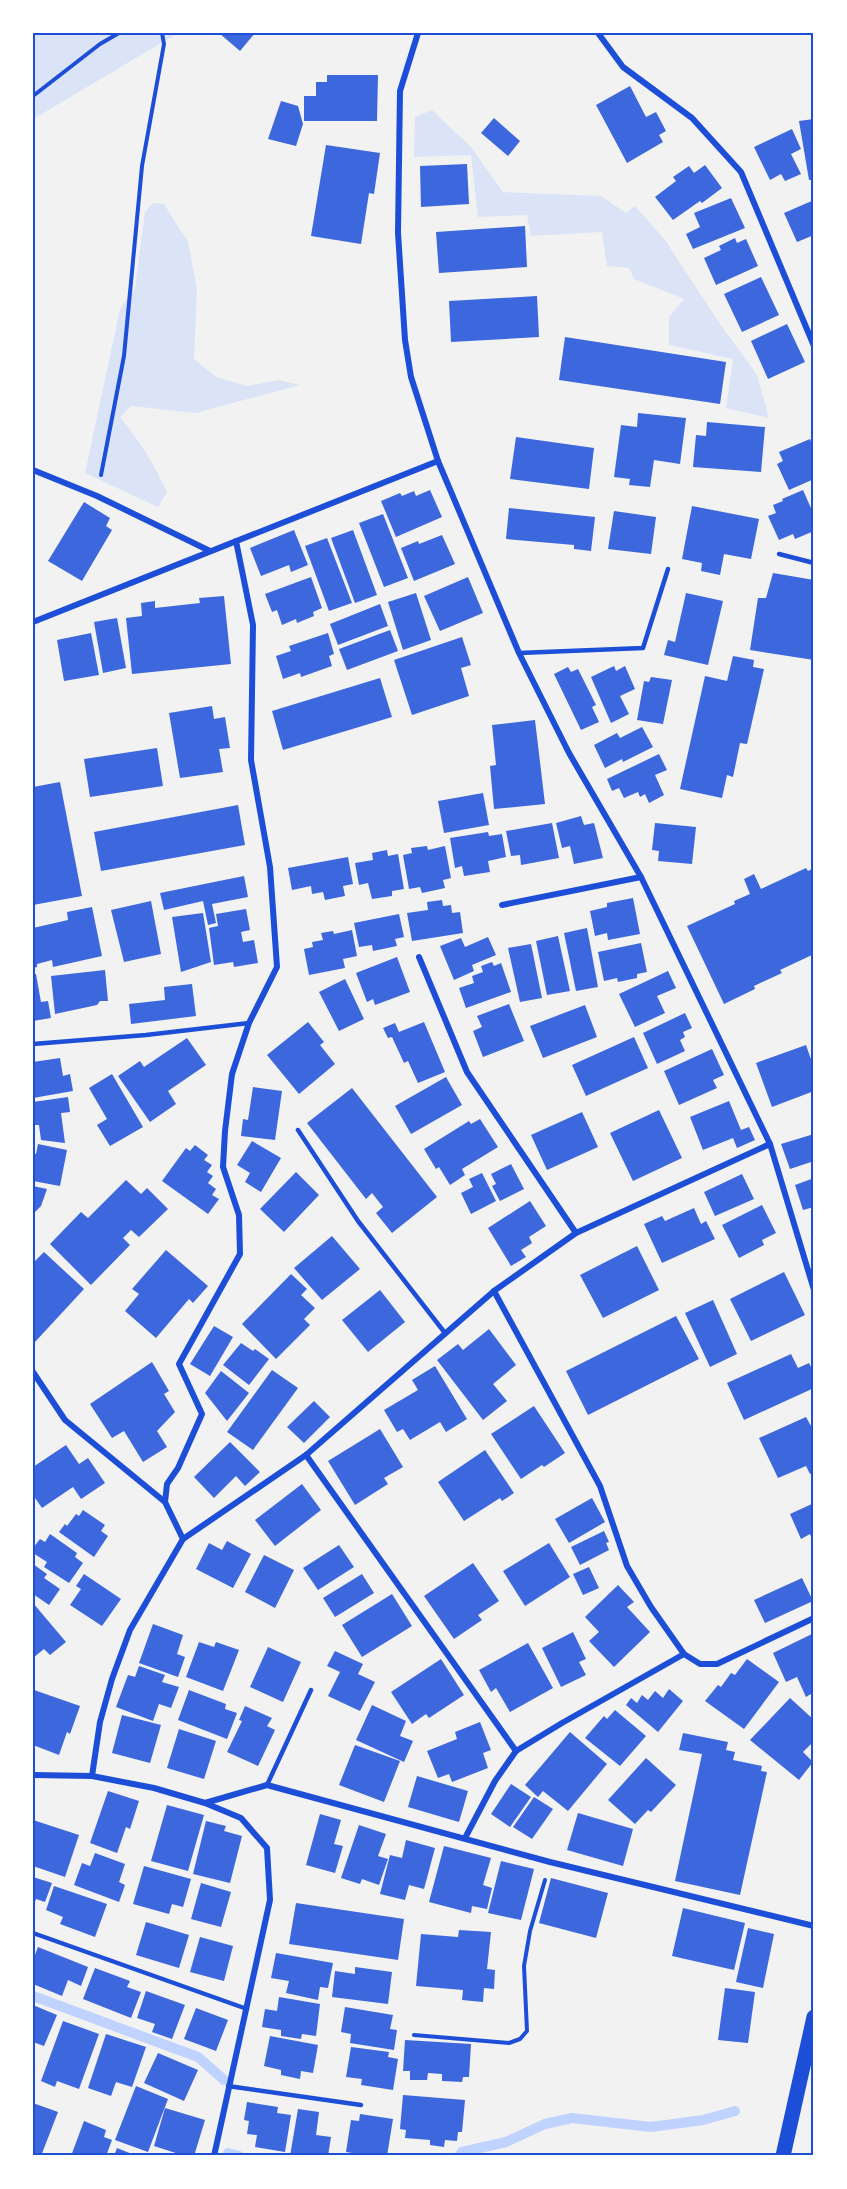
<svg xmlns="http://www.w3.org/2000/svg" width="847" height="2189" viewBox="0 0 847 2189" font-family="'IBM Plex Serif',serif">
  <rect width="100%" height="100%" fill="#f2f2f2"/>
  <g fill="#dbe4f7">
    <polygon points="33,33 178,33 35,118 33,125"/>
    <polygon points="432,110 471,147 503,192 601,196 626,213 635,206 665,240 720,324 757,375 769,418 726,408 733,359 669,345 669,317 684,299 634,279 629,268 607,266 602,232 531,236 527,215 478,217 471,155 414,157 415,117"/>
    <path d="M153,203L164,204L188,242L197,289L194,359L216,377L247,386L279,380L300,385L196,413L131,406L120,417C139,440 155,465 167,492L158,507L85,473L120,309L135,288L145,212Z"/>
  </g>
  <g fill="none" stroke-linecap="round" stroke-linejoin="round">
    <g stroke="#bfd3fe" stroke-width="10">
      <polyline points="33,1996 198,2057 224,2080"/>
      <polyline points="228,2153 239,2156"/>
      <polyline points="459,2156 462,2152 506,2142 545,2124 572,2118 651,2127 703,2120 735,2111"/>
    </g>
  </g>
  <g fill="#3d67dc">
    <polygon points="219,33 255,33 240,51"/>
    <polygon points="327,75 378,75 377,121 304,121 304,96 316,96 316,82 327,82"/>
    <polygon points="630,86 646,117 656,112 666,131 659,135 663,142 627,163 596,105"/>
    <polygon points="281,101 298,106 303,124 296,146 268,139"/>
    <polygon points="494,118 520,141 508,156 481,133"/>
    <polygon points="814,119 814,180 809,180 799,121"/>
    <polygon points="792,129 801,149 791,154 801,174 785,181 781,174 770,180 754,147"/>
    <polygon points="326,145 380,153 374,194 369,193 361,244 311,236"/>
    <polygon points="467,164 469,204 421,207 420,166"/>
    <polygon points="705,165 722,188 702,203 700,201 673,220 655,197 676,181 673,177 689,166 694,173"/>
    <polygon points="731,198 745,228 693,249 686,234 700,227 694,213"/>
    <polygon points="814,200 814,235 797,242 784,213"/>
    <polygon points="525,226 527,267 439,273 436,232"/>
    <polygon points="735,238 737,243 746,239 758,266 716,285 704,258 721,250 719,246"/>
    <polygon points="761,277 779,315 742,332 724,294"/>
    <polygon points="537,296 539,337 451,342 449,301"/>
    <polygon points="787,324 805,362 768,379 751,341"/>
    <polygon points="565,337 726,362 720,404 559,380"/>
    <polygon points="638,413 686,418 680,464 654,460 650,487 629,485 630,479 614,477 621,425 637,427"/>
    <polygon points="707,422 765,427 761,472 693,467 696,435 706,436"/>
    <polygon points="516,437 594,448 589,489 510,479"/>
    <polygon points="810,439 814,449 814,479 789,490 777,464 783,461 779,452"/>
    <polygon points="430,490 442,517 396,537 381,501 400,493 402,496 414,491 416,496"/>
    <polygon points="803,490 814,515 814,519 811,520 814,531 795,539 793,534 779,540 768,516 776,513 773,505 783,501 782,499"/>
    <polygon points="84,502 110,518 106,526 112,530 82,581 48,561"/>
    <polygon points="692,506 759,519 751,559 724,554 720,575 701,571 702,563 682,559"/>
    <polygon points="509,508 595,517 591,551 574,549 574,545 506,539"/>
    <polygon points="614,511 656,517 651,554 608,549"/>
    <polygon points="383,514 408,578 384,587 359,523"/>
    <polygon points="294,530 308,565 291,572 289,565 261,576 250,548"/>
    <polygon points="353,530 377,595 355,603 331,538"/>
    <polygon points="442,535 455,564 414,581 401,548 418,541 419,544"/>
    <polygon points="327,538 352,603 329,611 305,546"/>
    <polygon points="773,573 814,580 814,660 750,650 758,598 766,598"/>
    <polygon points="311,577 322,608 313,612 314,616 297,623 296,619 282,625 277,610 272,612 265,594"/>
    <polygon points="468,577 483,613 440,631 424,596"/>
    <polygon points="416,593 431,640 403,650 388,602"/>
    <polygon points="686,593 723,601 708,665 664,655 668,640 675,642"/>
    <polygon points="224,596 231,664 132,674 126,618 142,616 141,603 155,601 155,608 200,603 199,598"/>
    <polygon points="380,604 388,626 338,645 330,624"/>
    <polygon points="117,618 126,668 103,673 94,622"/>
    <polygon points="390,630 398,651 347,670 339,649"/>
    <polygon points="91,633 99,675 64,681 57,640"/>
    <polygon points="328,633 334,654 329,656 332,666 301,677 300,673 283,679 276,656 291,651 289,646"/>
    <polygon points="462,637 471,665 461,668 469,696 412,715 394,660"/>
    <polygon points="733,656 754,660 753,667 764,669 747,744 740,743 733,777 727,775 722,798 680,789 705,676 727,681"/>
    <polygon points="614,666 616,671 625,666 635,689 620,696 629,714 611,723 591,677"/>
    <polygon points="568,667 571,672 578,669 596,705 592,707 599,722 581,730 554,674"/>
    <polygon points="651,677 672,680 663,724 637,720 644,681 649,682"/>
    <polygon points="380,678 392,717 283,750 272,711"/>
    <polygon points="212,706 214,719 225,717 230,748 219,749 223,772 180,778 169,713"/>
    <polygon points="535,720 545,804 494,809 490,766 496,765 492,725"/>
    <polygon points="642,727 653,747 623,762 622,759 605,768 594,745 617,733 620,738"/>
    <polygon points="157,748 163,786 90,797 84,759"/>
    <polygon points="659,754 667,770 655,775 664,795 649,803 645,794 640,797 638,792 624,798 619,788 612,791 607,779"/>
    <polygon points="60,782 82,896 33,905 33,787"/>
    <polygon points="483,793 489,825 444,833 438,801"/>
    <polygon points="238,805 245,845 101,871 94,832"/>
    <polygon points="581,816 584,825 594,823 603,858 574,864 570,846 562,848 556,823"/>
    <polygon points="552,823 559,858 521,865 520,855 511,856 506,831"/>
    <polygon points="655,823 696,827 692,864 658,861 659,851 652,850"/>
    <polygon points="488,832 489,836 502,834 506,857 488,861 490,872 464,876 462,866 455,868 450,838"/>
    <polygon points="427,846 428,850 445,846 451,878 443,880 445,888 422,893 420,887 409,889 403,855 412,853 411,848"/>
    <polygon points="387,850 388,856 398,854 404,889 392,891 392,896 372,899 368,883 359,885 355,863 373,860 372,853"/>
    <polygon points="348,857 353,884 343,886 345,896 325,900 323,892 312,894 311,886 292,890 288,868"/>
    <polygon points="806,868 808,871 814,868 814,954 780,970 782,973 754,986 755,989 724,1004 687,926 735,904 734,901 750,894 744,879 754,874 761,889"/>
    <polygon points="244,876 248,897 212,904 216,923 208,925 203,901 164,910 160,893"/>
    <polygon points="633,898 640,934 608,940 607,933 595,936 590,911 607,907 607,903"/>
    <polygon points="442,900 443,906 451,905 452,913 460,912 463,933 412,941 407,913 428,910 427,902"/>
    <polygon points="151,901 161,954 124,962 111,910"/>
    <polygon points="92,907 102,956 53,967 52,960 37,964 37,967 33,968 33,928 68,920 67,912"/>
    <polygon points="246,909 250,930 241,932 243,942 254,940 258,963 234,967 233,962 214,965 209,928 218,926 216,914"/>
    <polygon points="203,913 211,962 181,972 172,917"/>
    <polygon points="399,914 404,937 395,939 397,946 373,951 372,945 359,947 354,923"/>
    <polygon points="587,928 598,987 576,991 564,933"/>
    <polygon points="352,930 357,956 343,959 345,968 309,975 304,949 313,947 312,942 323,940 321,933 333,931 334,934"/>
    <polygon points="558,936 570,991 547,995 536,941"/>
    <polygon points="488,937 496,955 472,965 474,971 454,980 440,946 461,938 465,947"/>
    <polygon points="641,943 647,972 637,974 637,978 618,982 617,978 604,981 598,952"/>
    <polygon points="531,944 542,998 520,1002 508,948"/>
    <polygon points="397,957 410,992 375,1005 373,999 367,1002 356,973"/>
    <polygon points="492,962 494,966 501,963 511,992 466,1008 459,988 474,983 472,976 483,972 481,966"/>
    <polygon points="105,970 108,1001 100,1001 97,1005 55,1014 51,976"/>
    <polygon points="668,971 676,988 657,996 665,1013 635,1027 619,994"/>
    <polygon points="33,974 36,974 41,1002 48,1001 51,1018 33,1021"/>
    <polygon points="345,979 364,1019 339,1031 319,992"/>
    <polygon points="192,984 196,1016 131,1024 129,1004 165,1000 164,987"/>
    <polygon points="509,1004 524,1041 483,1057 473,1031 482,1027 477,1016"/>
    <polygon points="585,1005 597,1037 543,1058 530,1026"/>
    <polygon points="685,1013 692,1028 683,1032 685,1037 680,1040 685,1051 657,1064 643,1033"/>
    <polygon points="308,1022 324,1042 320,1045 335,1064 299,1094 267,1055"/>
    <polygon points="424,1022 445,1072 418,1083 408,1061 404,1063 392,1037 388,1038 383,1028 395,1023 399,1032"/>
    <polygon points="634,1037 648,1068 586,1096 572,1065"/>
    <polygon points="187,1038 206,1065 168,1091 176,1104 150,1122 118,1076 140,1061 144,1067"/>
    <polygon points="806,1045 814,1068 814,1091 772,1107 756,1063"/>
    <polygon points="712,1049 724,1075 713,1080 717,1088 679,1105 664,1071"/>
    <polygon points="60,1058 63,1076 70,1074 73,1091 33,1098 33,1062"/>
    <polygon points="112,1074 143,1127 110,1146 97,1125 107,1119 89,1088"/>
    <polygon points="446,1077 462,1105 411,1134 395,1106"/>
    <polygon points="253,1087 282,1091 275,1140 241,1136 243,1119 248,1120"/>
    <polygon points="352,1088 437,1197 392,1233 376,1213 383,1207 372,1193 366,1199 307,1123"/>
    <polygon points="68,1097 70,1112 61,1113 65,1143 41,1140 39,1125 33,1125 33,1102"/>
    <polygon points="729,1101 741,1130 749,1127 755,1140 737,1148 733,1138 703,1150 690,1117"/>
    <polygon points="659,1110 682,1158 633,1181 610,1133"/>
    <polygon points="582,1112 598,1147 547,1170 531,1135"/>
    <polygon points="480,1119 498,1147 462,1169 465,1175 450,1185 439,1167 436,1169 424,1149 469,1121 471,1124"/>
    <polygon points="814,1134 814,1161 790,1169 781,1144"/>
    <polygon points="252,1141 281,1158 261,1192 245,1182 250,1173 237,1165"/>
    <polygon points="38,1144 67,1150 60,1186 33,1181 33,1153 36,1154"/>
    <polygon points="195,1145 208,1155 204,1160 212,1165 207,1172 213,1176 208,1183 216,1189 212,1195 219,1199 208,1214 162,1181 186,1148 190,1151"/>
    <polygon points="511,1164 524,1189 500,1201 492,1186 496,1184 491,1174"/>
    <polygon points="296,1172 319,1195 284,1232 260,1209"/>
    <polygon points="482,1173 496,1201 471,1214 461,1193 473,1187 469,1179"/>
    <polygon points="742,1174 754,1199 715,1216 704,1192"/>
    <polygon points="814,1178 814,1207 803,1210 795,1185"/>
    <polygon points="126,1180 141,1194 147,1188 168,1209 139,1237 131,1230 123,1238 130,1245 91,1285 50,1244 81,1212 88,1218"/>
    <polygon points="33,1186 47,1189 41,1206 33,1214"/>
    <polygon points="530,1201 546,1226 529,1237 532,1243 521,1250 526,1257 511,1266 488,1228"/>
    <polygon points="762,1205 776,1233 762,1240 764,1245 739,1258 722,1225"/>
    <polygon points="694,1208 701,1224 706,1221 715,1239 662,1263 644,1224 662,1216 665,1221"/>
    <polygon points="332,1236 360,1269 322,1300 294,1268"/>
    <polygon points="637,1246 659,1290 603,1318 580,1275"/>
    <polygon points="166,1250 208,1286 193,1303 189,1299 156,1338 125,1311 139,1294 132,1289"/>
    <polygon points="44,1252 84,1289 35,1342 33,1340 33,1263"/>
    <polygon points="784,1272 805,1315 751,1341 730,1299"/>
    <polygon points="291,1274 307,1289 301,1295 315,1308 304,1319 310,1325 276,1359 242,1324"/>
    <polygon points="380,1290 405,1322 368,1352 342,1320"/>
    <polygon points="713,1300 737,1354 710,1367 685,1313"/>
    <polygon points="676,1316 699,1359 588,1415 566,1371"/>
    <polygon points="214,1326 233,1337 210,1376 190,1364"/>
    <polygon points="489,1329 516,1365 493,1384 507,1401 483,1420 437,1360 458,1344 463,1350"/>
    <polygon points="241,1343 253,1351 255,1349 269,1359 249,1385 223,1365"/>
    <polygon points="791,1354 798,1368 809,1363 814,1373 814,1388 744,1420 727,1383"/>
    <polygon points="152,1362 169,1391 164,1394 175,1412 157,1431 167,1447 143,1462 124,1431 112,1438 90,1404"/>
    <polygon points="435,1366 467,1419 446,1432 440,1422 410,1440 403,1429 397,1432 384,1410 418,1390 412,1380"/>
    <polygon points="272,1370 298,1388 253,1450 227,1432"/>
    <polygon points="221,1371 249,1393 227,1421 205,1393"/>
    <polygon points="314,1401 330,1417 304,1443 287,1427"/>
    <polygon points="534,1406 565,1453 544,1467 542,1465 521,1479 491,1434"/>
    <polygon points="806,1417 811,1426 814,1424 814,1472 810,1474 806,1466 778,1478 759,1438"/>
    <polygon points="380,1429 403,1467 384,1478 388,1484 355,1505 328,1461"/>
    <polygon points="230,1442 260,1472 245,1486 236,1476 214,1498 194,1477"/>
    <polygon points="66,1445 79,1464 88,1458 105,1483 81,1499 73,1487 42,1508 33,1495 33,1467"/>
    <polygon points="485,1450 514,1493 502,1501 500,1498 464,1521 438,1482"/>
    <polygon points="302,1484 321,1510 275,1546 255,1520"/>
    <polygon points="592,1498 605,1522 569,1543 555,1519"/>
    <polygon points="814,1503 814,1538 812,1539 810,1534 801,1539 790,1514"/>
    <polygon points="83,1510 105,1525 101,1531 108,1536 94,1557 59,1532 65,1524 67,1526 76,1514 79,1516"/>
    <polygon points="604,1531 609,1542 606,1543 609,1550 580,1565 571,1547"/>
    <polygon points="50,1534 77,1553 75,1557 83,1563 69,1583 44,1567 47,1562 33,1553 33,1548 40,1539 45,1542"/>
    <polygon points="227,1541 251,1554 233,1588 196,1569 209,1543 222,1550"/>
    <polygon points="549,1543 570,1577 525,1606 503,1571"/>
    <polygon points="339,1545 354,1567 318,1590 303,1568"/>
    <polygon points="264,1555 294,1570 275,1608 245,1592"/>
    <polygon points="473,1563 499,1601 478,1615 482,1620 454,1639 424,1596"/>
    <polygon points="33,1564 47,1574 44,1578 60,1589 49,1605 33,1594"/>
    <polygon points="589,1567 599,1588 583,1595 573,1574"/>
    <polygon points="84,1574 121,1599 102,1626 70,1605 81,1589 76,1586"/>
    <polygon points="362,1574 374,1593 335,1617 323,1598"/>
    <polygon points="802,1578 813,1601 765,1623 754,1600"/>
    <polygon points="618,1585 634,1602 627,1607 650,1632 614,1667 589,1641 599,1632 585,1617"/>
    <polygon points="392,1594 412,1626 362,1657 342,1625"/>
    <polygon points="33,1603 66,1642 50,1655 44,1649 33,1658"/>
    <polygon points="153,1624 183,1635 177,1654 185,1657 178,1677 139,1663"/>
    <polygon points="573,1632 586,1659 579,1662 586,1675 561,1687 542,1648"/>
    <polygon points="814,1633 814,1692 806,1697 797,1677 786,1682 773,1653"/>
    <polygon points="199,1642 214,1647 216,1642 239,1650 223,1691 186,1677"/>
    <polygon points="528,1643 553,1688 510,1712 496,1688 491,1692 479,1670"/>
    <polygon points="268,1647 301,1662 283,1702 250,1687"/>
    <polygon points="335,1651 363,1664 358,1674 375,1682 360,1711 328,1696 340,1672 327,1666"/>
    <polygon points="441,1659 464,1695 429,1718 426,1714 412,1724 391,1692"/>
    <polygon points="747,1659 779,1682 744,1729 705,1701 718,1685 721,1687 731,1673 735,1675"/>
    <polygon points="139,1666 165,1675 162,1682 179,1687 171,1708 159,1704 153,1721 116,1707 128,1675 135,1677"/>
    <polygon points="669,1689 683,1701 658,1732 626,1705 631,1698 637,1703 642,1695 648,1700 655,1691 663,1698"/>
    <polygon points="34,1690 80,1706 70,1734 67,1732 59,1755 33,1745"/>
    <polygon points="189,1690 226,1704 225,1709 237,1713 227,1739 178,1720"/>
    <polygon points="790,1698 814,1720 814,1741 803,1752 813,1762 799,1780 750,1740"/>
    <polygon points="372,1705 406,1721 400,1736 413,1741 404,1762 356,1740"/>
    <polygon points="245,1706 272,1718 267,1726 275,1730 258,1766 227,1752 242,1721 239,1720"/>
    <polygon points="615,1710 646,1736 620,1766 585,1738 604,1716 607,1719"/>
    <polygon points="122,1715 161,1725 150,1763 112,1753"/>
    <polygon points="480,1722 491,1750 483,1753 488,1768 452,1782 449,1774 438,1778 427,1751 457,1739 455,1732"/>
    <polygon points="179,1729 216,1741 204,1779 167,1768"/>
    <polygon points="570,1732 607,1764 568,1811 543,1791 538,1797 525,1785"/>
    <polygon points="683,1733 728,1742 726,1750 735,1752 733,1760 762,1766 761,1771 767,1772 740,1895 675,1881 702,1754 679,1750"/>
    <polygon points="355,1745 400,1761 384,1802 339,1785"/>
    <polygon points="646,1758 676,1785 651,1812 648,1810 635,1824 608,1800"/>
    <polygon points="417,1776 468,1791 459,1822 408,1807"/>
    <polygon points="511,1784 531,1797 510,1827 491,1814"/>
    <polygon points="108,1791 139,1801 130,1829 126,1827 117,1853 90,1843"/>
    <polygon points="534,1797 553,1809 532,1839 513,1827"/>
    <polygon points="167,1805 204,1815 188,1871 151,1861"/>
    <polygon points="578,1813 633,1829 623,1866 567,1850"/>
    <polygon points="320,1814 341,1820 334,1844 343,1846 335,1873 306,1865"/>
    <polygon points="33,1820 79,1835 65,1877 33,1866"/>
    <polygon points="206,1821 226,1826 224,1831 242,1836 230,1883 193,1874"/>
    <polygon points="359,1825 386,1834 378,1856 388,1859 379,1885 362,1879 360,1884 341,1878"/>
    <polygon points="406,1840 435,1848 424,1889 409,1885 405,1900 380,1894 390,1855 402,1858"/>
    <polygon points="444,1846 491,1858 483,1885 492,1888 487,1909 472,1906 471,1913 429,1902"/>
    <polygon points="95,1853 125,1864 119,1882 125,1885 119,1902 74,1885 82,1863 90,1866"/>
    <polygon points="501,1861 534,1869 521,1920 488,1913"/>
    <polygon points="144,1866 191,1879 183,1907 172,1904 169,1914 133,1904"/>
    <polygon points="33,1877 52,1883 45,1902 36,1899 33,1907"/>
    <polygon points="551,1878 608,1893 596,1938 539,1923"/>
    <polygon points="201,1883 231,1892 221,1927 191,1919"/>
    <polygon points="54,1886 107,1904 95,1937 60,1924 63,1917 46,1910"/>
    <polygon points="296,1903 404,1919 398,1960 289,1944"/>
    <polygon points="683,1908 745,1923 734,1970 672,1956"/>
    <polygon points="146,1922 189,1935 179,1968 136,1955"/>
    <polygon points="748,1928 774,1934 763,1988 736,1982"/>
    <polygon points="459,1930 491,1932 487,1969 495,1970 494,1989 484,1988 483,2002 462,2000 463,1990 416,1986 421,1934 458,1937"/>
    <polygon points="200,1937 233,1946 224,1981 190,1972"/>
    <polygon points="38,1947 88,1967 81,1986 68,1980 62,1996 33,1984 33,1960"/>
    <polygon points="276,1953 333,1963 328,1988 320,1987 318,2000 286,1993 289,1981 271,1978"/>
    <polygon points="355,1967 392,1972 388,2004 332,1997 335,1971 355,1974"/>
    <polygon points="95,1968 130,1981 127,1987 141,1992 131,2018 83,1999"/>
    <polygon points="725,1988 755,1992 748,2043 718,2040"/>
    <polygon points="146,1991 185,2005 172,2039 152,2032 155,2024 137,2018"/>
    <polygon points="279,1997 320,2004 316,2036 302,2034 301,2039 281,2036 281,2030 262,2027 265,2009 277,2011"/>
    <polygon points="33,2005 57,2015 44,2046 33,2042"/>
    <polygon points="345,2007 393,2015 390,2029 397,2030 394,2050 350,2043 351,2034 341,2032"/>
    <polygon points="196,2008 228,2020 216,2051 184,2039"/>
    <polygon points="63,2021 99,2034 79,2089 57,2081 55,2087 41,2081"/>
    <polygon points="106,2034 146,2047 132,2087 116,2082 111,2096 88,2088"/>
    <polygon points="270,2036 318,2045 313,2073 301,2071 300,2079 281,2075 281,2070 264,2066"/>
    <polygon points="405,2040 471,2044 469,2077 463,2077 462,2082 442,2081 442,2074 428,2073 427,2080 410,2080 410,2071 403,2071"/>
    <polygon points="351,2047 389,2052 388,2057 398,2059 393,2090 361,2085 362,2079 346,2077"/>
    <polygon points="158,2053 198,2070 184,2101 144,2083"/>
    <polygon points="136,2086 168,2099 148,2152 115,2140"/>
    <polygon points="403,2095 465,2100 462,2132 458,2132 457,2141 445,2140 444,2147 430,2145 430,2140 405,2138 406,2130 400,2129"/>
    <polygon points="247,2102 278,2107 277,2113 291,2115 285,2152 255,2147 257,2135 247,2134 249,2121 244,2120"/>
    <polygon points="33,2103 58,2112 41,2156 33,2156"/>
    <polygon points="165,2108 205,2120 194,2156 185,2156 154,2146"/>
    <polygon points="298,2109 319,2112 316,2135 331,2137 328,2156 290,2156"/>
    <polygon points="360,2114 393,2119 387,2156 359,2156 359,2154 346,2152 351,2120 359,2121"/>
    <polygon points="84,2121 106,2130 104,2137 112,2140 106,2156 71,2156"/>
    <polygon points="117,2148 137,2156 114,2156"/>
  </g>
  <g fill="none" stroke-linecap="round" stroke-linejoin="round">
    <g stroke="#1d4ed8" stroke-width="4">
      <polyline points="33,96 100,44 119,33"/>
      <polyline points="101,475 124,356 142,166 164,44 162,33"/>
      <polyline points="414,2035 509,2043 520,2039 527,2031 524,1966 530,1931 545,1880"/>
    </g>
    <g stroke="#1d4ed8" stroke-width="4.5">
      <polyline points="779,554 814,563"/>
      <polyline points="519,653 643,648 668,569"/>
      <polyline points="33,1044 146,1035 249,1023"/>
      <polyline points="298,1130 358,1221 445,1333"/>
      <polyline points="267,1785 311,1690"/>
      <polyline points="33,1933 247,2009"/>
      <polyline points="228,2086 361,2105"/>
    </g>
    <g stroke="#1d4ed8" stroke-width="6">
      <polyline points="418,33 400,91 398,233 405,340 411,377 438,461 519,653 569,753 641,877 770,1144 814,1290"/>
      <polyline points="598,33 623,67 692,118 741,172 814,346"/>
      <polyline points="33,470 97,496 210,551"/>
      <polyline points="33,622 438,461"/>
      <polyline points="502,905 641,877"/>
      <polyline points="419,957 467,1072 576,1233"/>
      <polyline points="494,1291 600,1486 627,1566 651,1607 684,1654 700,1664 717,1664 814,1618"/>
      <polyline points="33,1372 65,1420 165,1502"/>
      <polyline points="306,1455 516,1751"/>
      <polyline points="183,1539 165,1502 167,1484 178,1468 202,1414 179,1364 240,1254 239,1215 223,1167 225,1131 232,1074 249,1023 277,967 270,867 251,760 253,625 236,541"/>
      <polyline points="33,1775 92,1776 154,1788 205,1803 267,1785 550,1862 814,1926"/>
      <polyline points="92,1776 100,1722 112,1679 130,1630 183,1539 306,1455 494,1291 576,1233 770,1144"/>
      <polyline points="205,1803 241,1818 267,1848 270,1900 214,2156"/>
      <polyline points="465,1838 495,1781 516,1751 562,1723 684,1654"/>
    </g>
    <polyline stroke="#1d4ed8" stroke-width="15" points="783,2156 814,2017"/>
  </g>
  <rect width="847" height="2189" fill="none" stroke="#ffffff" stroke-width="69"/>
  <rect x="34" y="34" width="778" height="2120" fill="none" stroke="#1d4ed8" stroke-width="2"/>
</svg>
